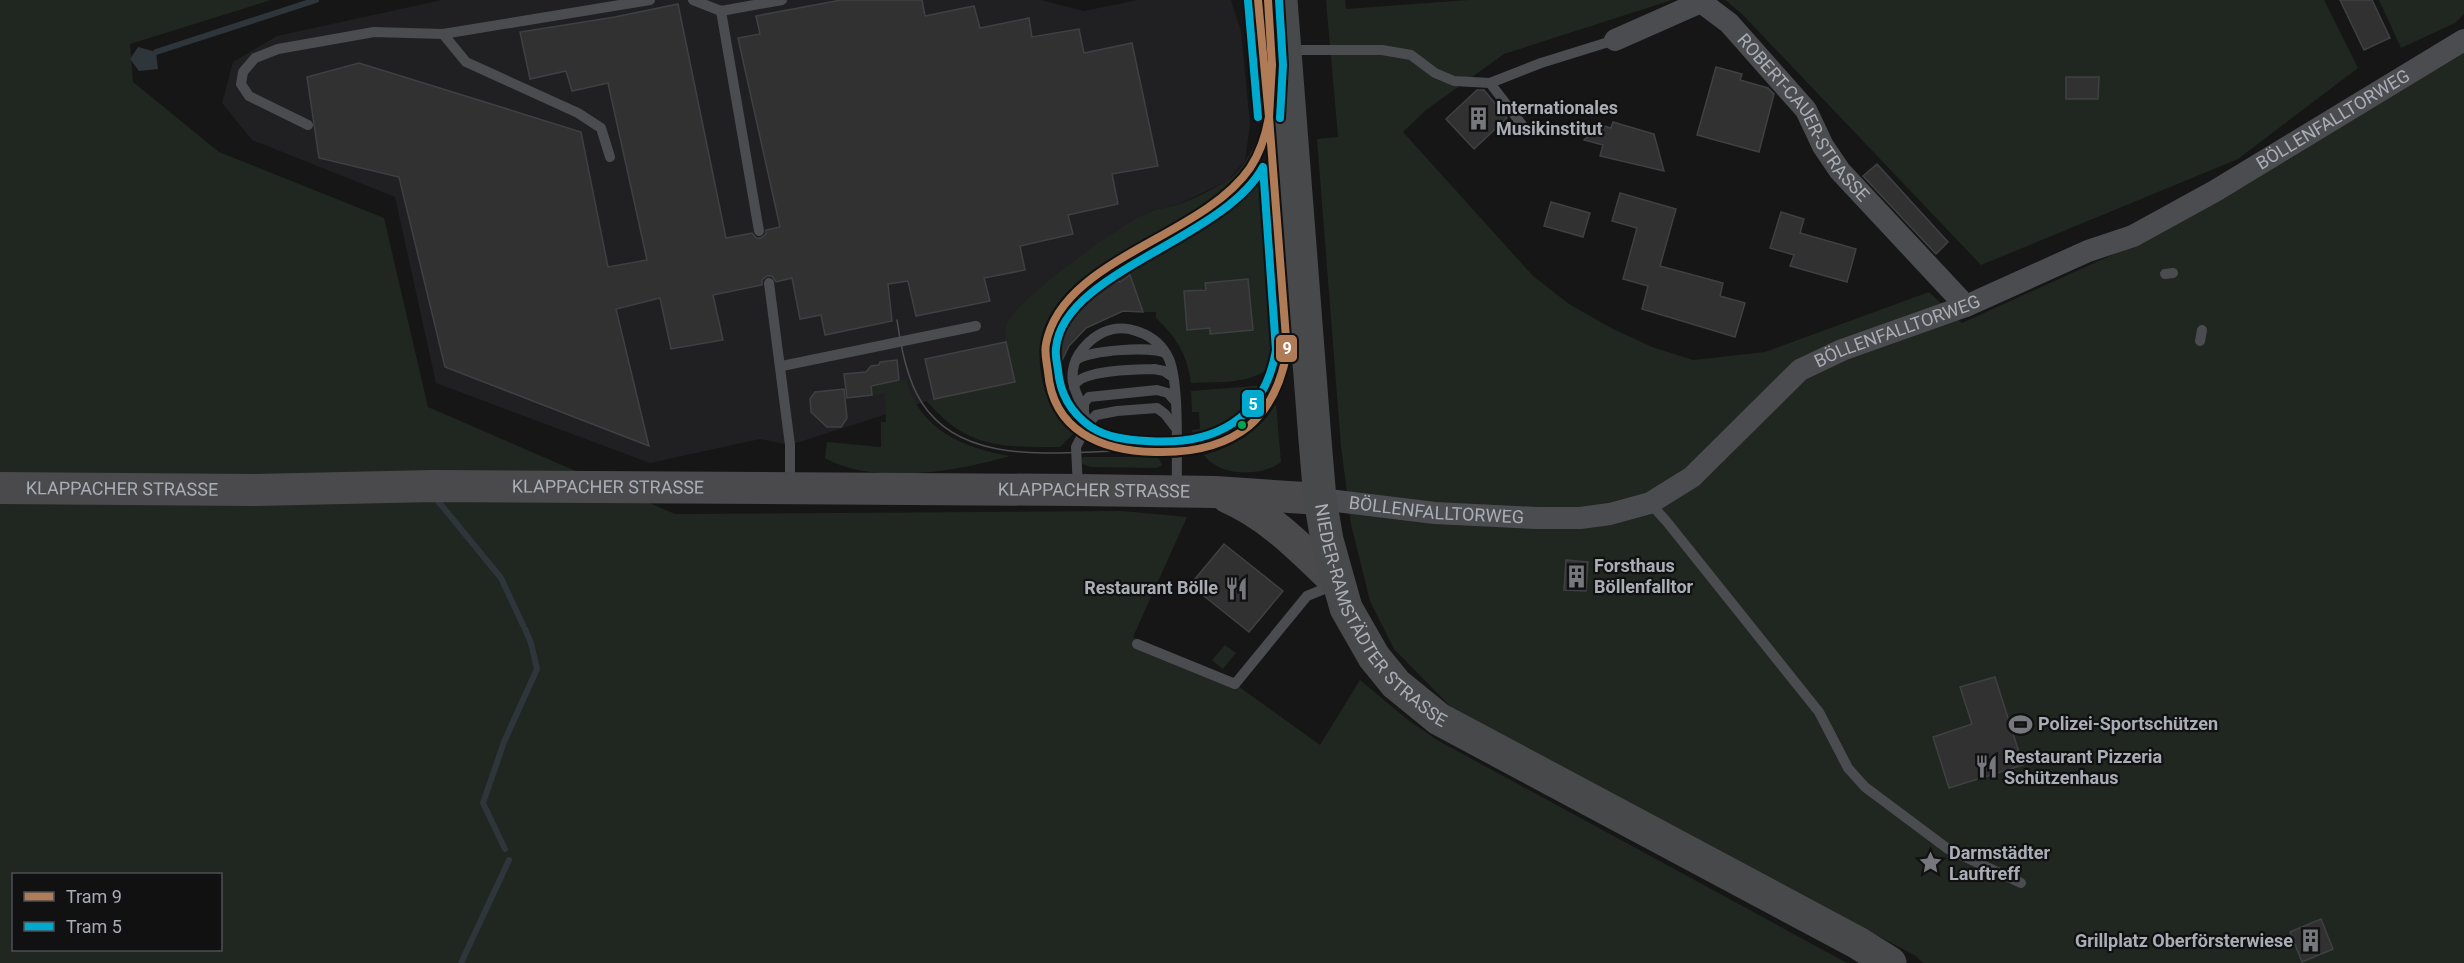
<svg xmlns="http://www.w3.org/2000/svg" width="2464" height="963" viewBox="0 0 2464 963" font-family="Roboto,sans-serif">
  <rect width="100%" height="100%" fill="#161617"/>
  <polygon fill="#202022" points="442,0 1041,0 1084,11 1138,0 1231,0 1241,31 1250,124 1245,161 1227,181 1179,204 1151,211 1127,226 1071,263 1027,300 1015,382 934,399 790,445 760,439 650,463 436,383 395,197 252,140 222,103 233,62 277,36"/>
  <g fill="#202721" fill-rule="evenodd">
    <path d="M0,0H271L130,44L133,82L219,152L384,218L428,407L675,514L1122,511L1187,517L1133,637L1231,681L1320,745L1360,680L1408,720L1437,740L1847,963H0ZM14,874H220V950H14Z"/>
    <polygon points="1326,0 1345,0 1346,9 1469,0 1672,0 1504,54 1426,110 1403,132 1533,276 1569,304 1611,328 1652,347 1693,360 1765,352 1929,292 1962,323 2147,239 2464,50 2464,963 1923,963 1916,956 1451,707 1394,649 1370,601 1351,524 1341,446 1317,139 1338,137"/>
    <polygon points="1725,0 2324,0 2358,68 2238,159 1981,265 1742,14"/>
    <polygon points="2379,0 2464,0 2464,14 2455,23 2401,48"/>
    <path d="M1258,139C1251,160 1239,181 1221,195C1162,245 1032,268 1040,366C1042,392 1054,416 1074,433L1060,447C1001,447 967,449 926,400L1014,382C1011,366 1002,343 1006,327C1012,301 1125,221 1152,211C1161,208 1170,207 1179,204C1194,199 1211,190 1225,182C1240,173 1250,154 1258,139Z"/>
    <path d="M1260,177L1273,362C1257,386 1217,381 1191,383C1187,354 1177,338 1156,318V312H1143L1130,275L1118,283L1114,279L1219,219L1243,199ZM1248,279L1253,330L1211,334L1210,328L1187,330L1184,291L1206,289V283Z"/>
    <path d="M906,379C918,429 965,449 1010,456C958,471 874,486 825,458L827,442L881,447V422H886L885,393L872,395L871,386Z"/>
    <path d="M1268,385C1251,414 1227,436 1193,440L1192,430L1200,429L1199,412H1192L1191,391Z"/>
    <path d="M1276,404L1281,462C1262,477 1219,477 1204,455C1233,447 1260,431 1276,404Z"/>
    <polygon points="1085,457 1155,457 1159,459 1162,465 1157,468 1091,467 1082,464 1081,458"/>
    <polygon points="1225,645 1236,653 1223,669 1212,660"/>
  </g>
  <polygon fill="#2e353b" points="138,47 156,52 158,69 139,71 130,59"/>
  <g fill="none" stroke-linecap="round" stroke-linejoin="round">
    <g stroke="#2e353b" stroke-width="6">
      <polyline points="156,52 316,0"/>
      <polyline points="438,501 501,578 523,625"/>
      <polyline points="505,849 483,803 504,742 537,669 531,643 525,629"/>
      <polyline points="461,963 509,860"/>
    </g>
  </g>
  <g fill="#313132" stroke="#3f4043" stroke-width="1.5">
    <polygon points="841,0 922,0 925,16 974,6 980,28 1029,18 1032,37 1079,29 1084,53 1132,43 1158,166 1112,174 1118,204 1068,215 1073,234 1020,246 1025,270 984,278 990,301 916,316 908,281 888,284 892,321 825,335 821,315 800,319 792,278 776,282 772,276 767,276 762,280 762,285 713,295 723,340 671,349 660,298 616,309 649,446 445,367 399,177 319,158 307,77 359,63 430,85 581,132 608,267 647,260 608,83 572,91 566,71 530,79 520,32 615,17 678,4 726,238 752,233 756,238 761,238 766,234 766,230 780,227 738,38 760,34 756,16"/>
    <polygon points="2340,0 2372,0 2390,38 2364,50"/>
    <polygon points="1716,67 1742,74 1740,80 1768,88 1774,94 1759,152 1697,135"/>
    <polygon points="2066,77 2099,77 2098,99 2066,99"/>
    <polygon points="1477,90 1484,90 1507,118 1474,149 1446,119"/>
    <polygon points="1613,122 1654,134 1664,171 1600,156 1603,145 1584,140 1601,125 1611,128"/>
    <polygon points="1877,164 1948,242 1936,254 1863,176"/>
    <polygon points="1620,193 1676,209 1660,266 1723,283 1720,296 1745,303 1735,337 1642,309 1648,286 1623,279 1637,228 1612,221"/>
    <polygon points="1551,202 1590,213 1583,237 1544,226"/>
    <polygon points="1781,212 1804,219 1800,233 1856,249 1847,282 1790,266 1794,255 1770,248"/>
    <polygon points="1130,275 1143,312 1123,311 1086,328 1069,346 1052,381 1049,380 1054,341 1067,310 1078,298 1103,279 1111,277 1120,282"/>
    <polygon points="1248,279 1253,330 1210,334 1210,328 1187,330 1184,291 1206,290 1205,283"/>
    <polygon points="1006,342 1015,382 934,399 925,359"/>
    <polygon points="897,360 899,380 871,386 872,395 847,398 844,374 866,372 871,366 879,365 880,362"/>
    <polygon points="844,389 847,418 841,427 827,427 811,412 810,399 815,392"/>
    <polygon points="1224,544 1283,591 1249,632 1190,585"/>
    <polygon points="1566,560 1588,562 1586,591 1564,590"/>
    <polygon points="1995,677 2023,765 1949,788 1933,737 1972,724 1960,687"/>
    <polygon points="2321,919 2333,949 2302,962 2290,932"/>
  </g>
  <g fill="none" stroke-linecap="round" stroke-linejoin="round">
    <g stroke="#4b4c4f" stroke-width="10">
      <polyline points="693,0 721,11"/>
      <polyline points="443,34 466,62 578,113 601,128 610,157"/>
      <polyline points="1289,50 1382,50 1411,55 1435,73 1454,81 1490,83 1541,63 1615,40"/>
      <polyline points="1490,83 1526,130"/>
      <polyline points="308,125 249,96 241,84 243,72 255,58 278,49 374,32 443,34 650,0"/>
      <polyline points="759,231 721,11 782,0"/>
      <polyline points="2165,274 2173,273"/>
      <polyline points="769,283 790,445 790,485"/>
      <polyline points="2200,341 2202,330"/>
      <path d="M1076,360C1089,350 1152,346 1165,353"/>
      <polyline points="782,366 976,326"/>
      <path d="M1074,387C1079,369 1136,370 1154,369L1164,371L1173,377"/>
      <polyline points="1084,409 1084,403 1089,397 1157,390 1168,393 1175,401"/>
      <path d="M1086,428C1088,407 1069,391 1073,370C1075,354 1089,339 1104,332C1116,327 1126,327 1139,332C1153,337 1163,346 1169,359C1180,386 1176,456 1177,488"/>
      <polyline points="1078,488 1076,447 1088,424 1096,415 1117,411 1157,408 1165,414 1175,427"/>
      <polyline points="1650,503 1667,522 1819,712 1848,768 1865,787 1948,849 2021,883"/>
      <polyline points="1137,644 1235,684 1307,596 1334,585"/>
    </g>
    <g stroke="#4b4c4f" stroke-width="22">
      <path id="s1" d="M1615,40L1701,2L1729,23L1806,110L1823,146L1840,171L1966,306"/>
      <path id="s2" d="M1320,499L1435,513L1537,518H1580L1610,514L1650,503L1692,477L1800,370L1842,350L1966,306L2088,251L2133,236L2215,191L2464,40"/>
    </g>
    <g stroke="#4a4a4d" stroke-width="32">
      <path id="s3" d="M0,488L254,490L433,486L1078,490L1215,492L1320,499"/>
      <path d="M1227,497C1271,516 1303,551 1338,584"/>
    </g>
    <path stroke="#48494b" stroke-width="33" id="s4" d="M1281,0L1315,440L1320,499L1327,540L1346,608L1374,657L1396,684L1439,719L1858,943L1890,963"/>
    <path stroke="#4c4d50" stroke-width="1.5" d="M897,320C901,347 907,380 922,403C964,468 1060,451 1127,451"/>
    <defs>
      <g id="tram-1">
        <polyline points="1258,0 1269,117"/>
        <polyline points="1268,0 1272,65 1269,117"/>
        <path d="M1269,117L1287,351C1282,380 1272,406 1249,426C1222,448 1188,453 1155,452C1101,451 1053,431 1048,372C1047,363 1044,353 1046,344C1062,258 1202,238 1250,168C1260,153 1266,134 1269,117Z"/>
      </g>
      <g id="tram-2">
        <polyline points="1279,0 1283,65 1280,118"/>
        <polyline points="1248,1 1258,117"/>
        <path d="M1263,167L1276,350C1264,420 1214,446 1147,441C1128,440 1108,438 1091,427C1071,413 1060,394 1058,370C1057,363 1055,355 1056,348C1063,271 1224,240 1263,167Z"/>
      </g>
    </defs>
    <use href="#tram-1" stroke="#111112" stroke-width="12"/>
    <use href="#tram-2" stroke="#111112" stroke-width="12"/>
    <use href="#tram-1" stroke="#b07c57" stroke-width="8"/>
    <use href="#tram-2" stroke="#00a9ce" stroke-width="8"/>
  </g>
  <defs>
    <symbol id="building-bare" viewBox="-9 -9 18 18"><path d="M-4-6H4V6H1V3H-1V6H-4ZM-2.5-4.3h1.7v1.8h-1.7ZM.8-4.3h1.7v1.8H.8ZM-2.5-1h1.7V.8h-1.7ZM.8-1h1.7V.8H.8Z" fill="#76787e" stroke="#111112" stroke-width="2.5" paint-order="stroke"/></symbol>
    <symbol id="restaurant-bare" viewBox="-9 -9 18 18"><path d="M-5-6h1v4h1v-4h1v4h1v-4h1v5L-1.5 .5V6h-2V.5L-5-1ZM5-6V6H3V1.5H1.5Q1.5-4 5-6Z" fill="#76787e" stroke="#111112" stroke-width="2.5" paint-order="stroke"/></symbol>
    <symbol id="stadium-bare" viewBox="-9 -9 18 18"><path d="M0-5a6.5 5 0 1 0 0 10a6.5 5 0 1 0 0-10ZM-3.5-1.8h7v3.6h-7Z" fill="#76787e" stroke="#111112" stroke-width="2.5" paint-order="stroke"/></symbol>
    <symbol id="sight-bare" viewBox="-9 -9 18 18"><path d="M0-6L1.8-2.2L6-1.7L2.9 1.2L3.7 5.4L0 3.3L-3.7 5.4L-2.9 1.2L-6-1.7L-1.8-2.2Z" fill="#76787e" stroke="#111112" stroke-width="2.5" paint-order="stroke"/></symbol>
  </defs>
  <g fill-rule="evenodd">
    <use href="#building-bare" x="1462" y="102" width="33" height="33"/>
    <use href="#building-bare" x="1560" y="560" width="33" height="33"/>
    <use href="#restaurant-bare" x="1220" y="572" width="33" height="33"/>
    <use href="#stadium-bare" x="2004" y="708" width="33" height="33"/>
    <use href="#restaurant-bare" x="1970" y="750" width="33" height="33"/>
    <use href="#sight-bare" x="1914" y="846" width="33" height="33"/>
    <use href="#building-bare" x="2294" y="924" width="33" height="33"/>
  </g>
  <circle fill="#00a651" stroke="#111112" stroke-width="2" cx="1242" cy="425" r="5"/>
  <g text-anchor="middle" stroke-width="4.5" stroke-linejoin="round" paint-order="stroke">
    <g font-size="18" font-weight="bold" fill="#a9adb6" stroke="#111112" text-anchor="start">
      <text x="1496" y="114">Internationales<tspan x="1496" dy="21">Musikinstitut</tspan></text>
      <text x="1594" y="572">Forsthaus<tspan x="1594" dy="21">Böllenfalltor</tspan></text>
      <text x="1218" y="594" text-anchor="end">Restaurant Bölle</text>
      <text x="2038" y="730">Polizei-Sportschützen</text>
      <text x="2004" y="763">Restaurant Pizzeria<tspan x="2004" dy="21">Schützenhaus</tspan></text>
      <text x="1949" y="859">Darmstädter<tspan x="1949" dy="21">Lauftreff</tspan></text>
      <text x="2293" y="947" text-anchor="end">Grillplatz Oberförsterwiese</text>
    </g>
    <g font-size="18" fill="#a9adb6" stroke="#111112">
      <text dy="6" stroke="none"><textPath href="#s1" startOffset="250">ROBERT-CAUER-STRASSE</textPath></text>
      <text dy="6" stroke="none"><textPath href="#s2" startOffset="1125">BÖLLENFALLTORWEG</textPath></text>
      <text dy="6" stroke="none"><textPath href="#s2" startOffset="639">BÖLLENFALLTORWEG</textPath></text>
      <text dy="6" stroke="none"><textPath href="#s3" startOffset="608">KLAPPACHER STRASSE</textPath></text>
      <text dy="6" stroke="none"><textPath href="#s3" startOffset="122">KLAPPACHER STRASSE</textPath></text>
      <text dy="6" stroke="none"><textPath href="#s3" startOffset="1094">KLAPPACHER STRASSE</textPath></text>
      <text dy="6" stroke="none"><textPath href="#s2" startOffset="117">BÖLLENFALLTORWEG</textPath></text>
      <text dy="6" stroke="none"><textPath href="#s4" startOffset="636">NIEDER-RAMSTÄDTER STRASSE</textPath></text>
    </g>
  </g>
  <g stroke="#111112" stroke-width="2">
    <rect x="1275" y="334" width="23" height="29" rx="6" fill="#b07c57"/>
    <rect x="1241" y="389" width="24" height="29" rx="6" fill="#00a9ce"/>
  </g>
  <g font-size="16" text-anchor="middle" font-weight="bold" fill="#fff">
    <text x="1287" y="354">9</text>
    <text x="1253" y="410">5</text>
  </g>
  <rect x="12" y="873" width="210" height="78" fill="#111112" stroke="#4e4f54" stroke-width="1.5"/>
  <rect x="24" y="892" width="30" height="9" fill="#b07c57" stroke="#4e4f54" stroke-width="1.5"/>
  <text x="66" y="903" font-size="18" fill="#a9adb6">Tram 9</text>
  <rect x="24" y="922" width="30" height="9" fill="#00a9ce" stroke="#4e4f54" stroke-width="1.5"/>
  <text x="66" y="933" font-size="18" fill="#a9adb6">Tram 5</text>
</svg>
